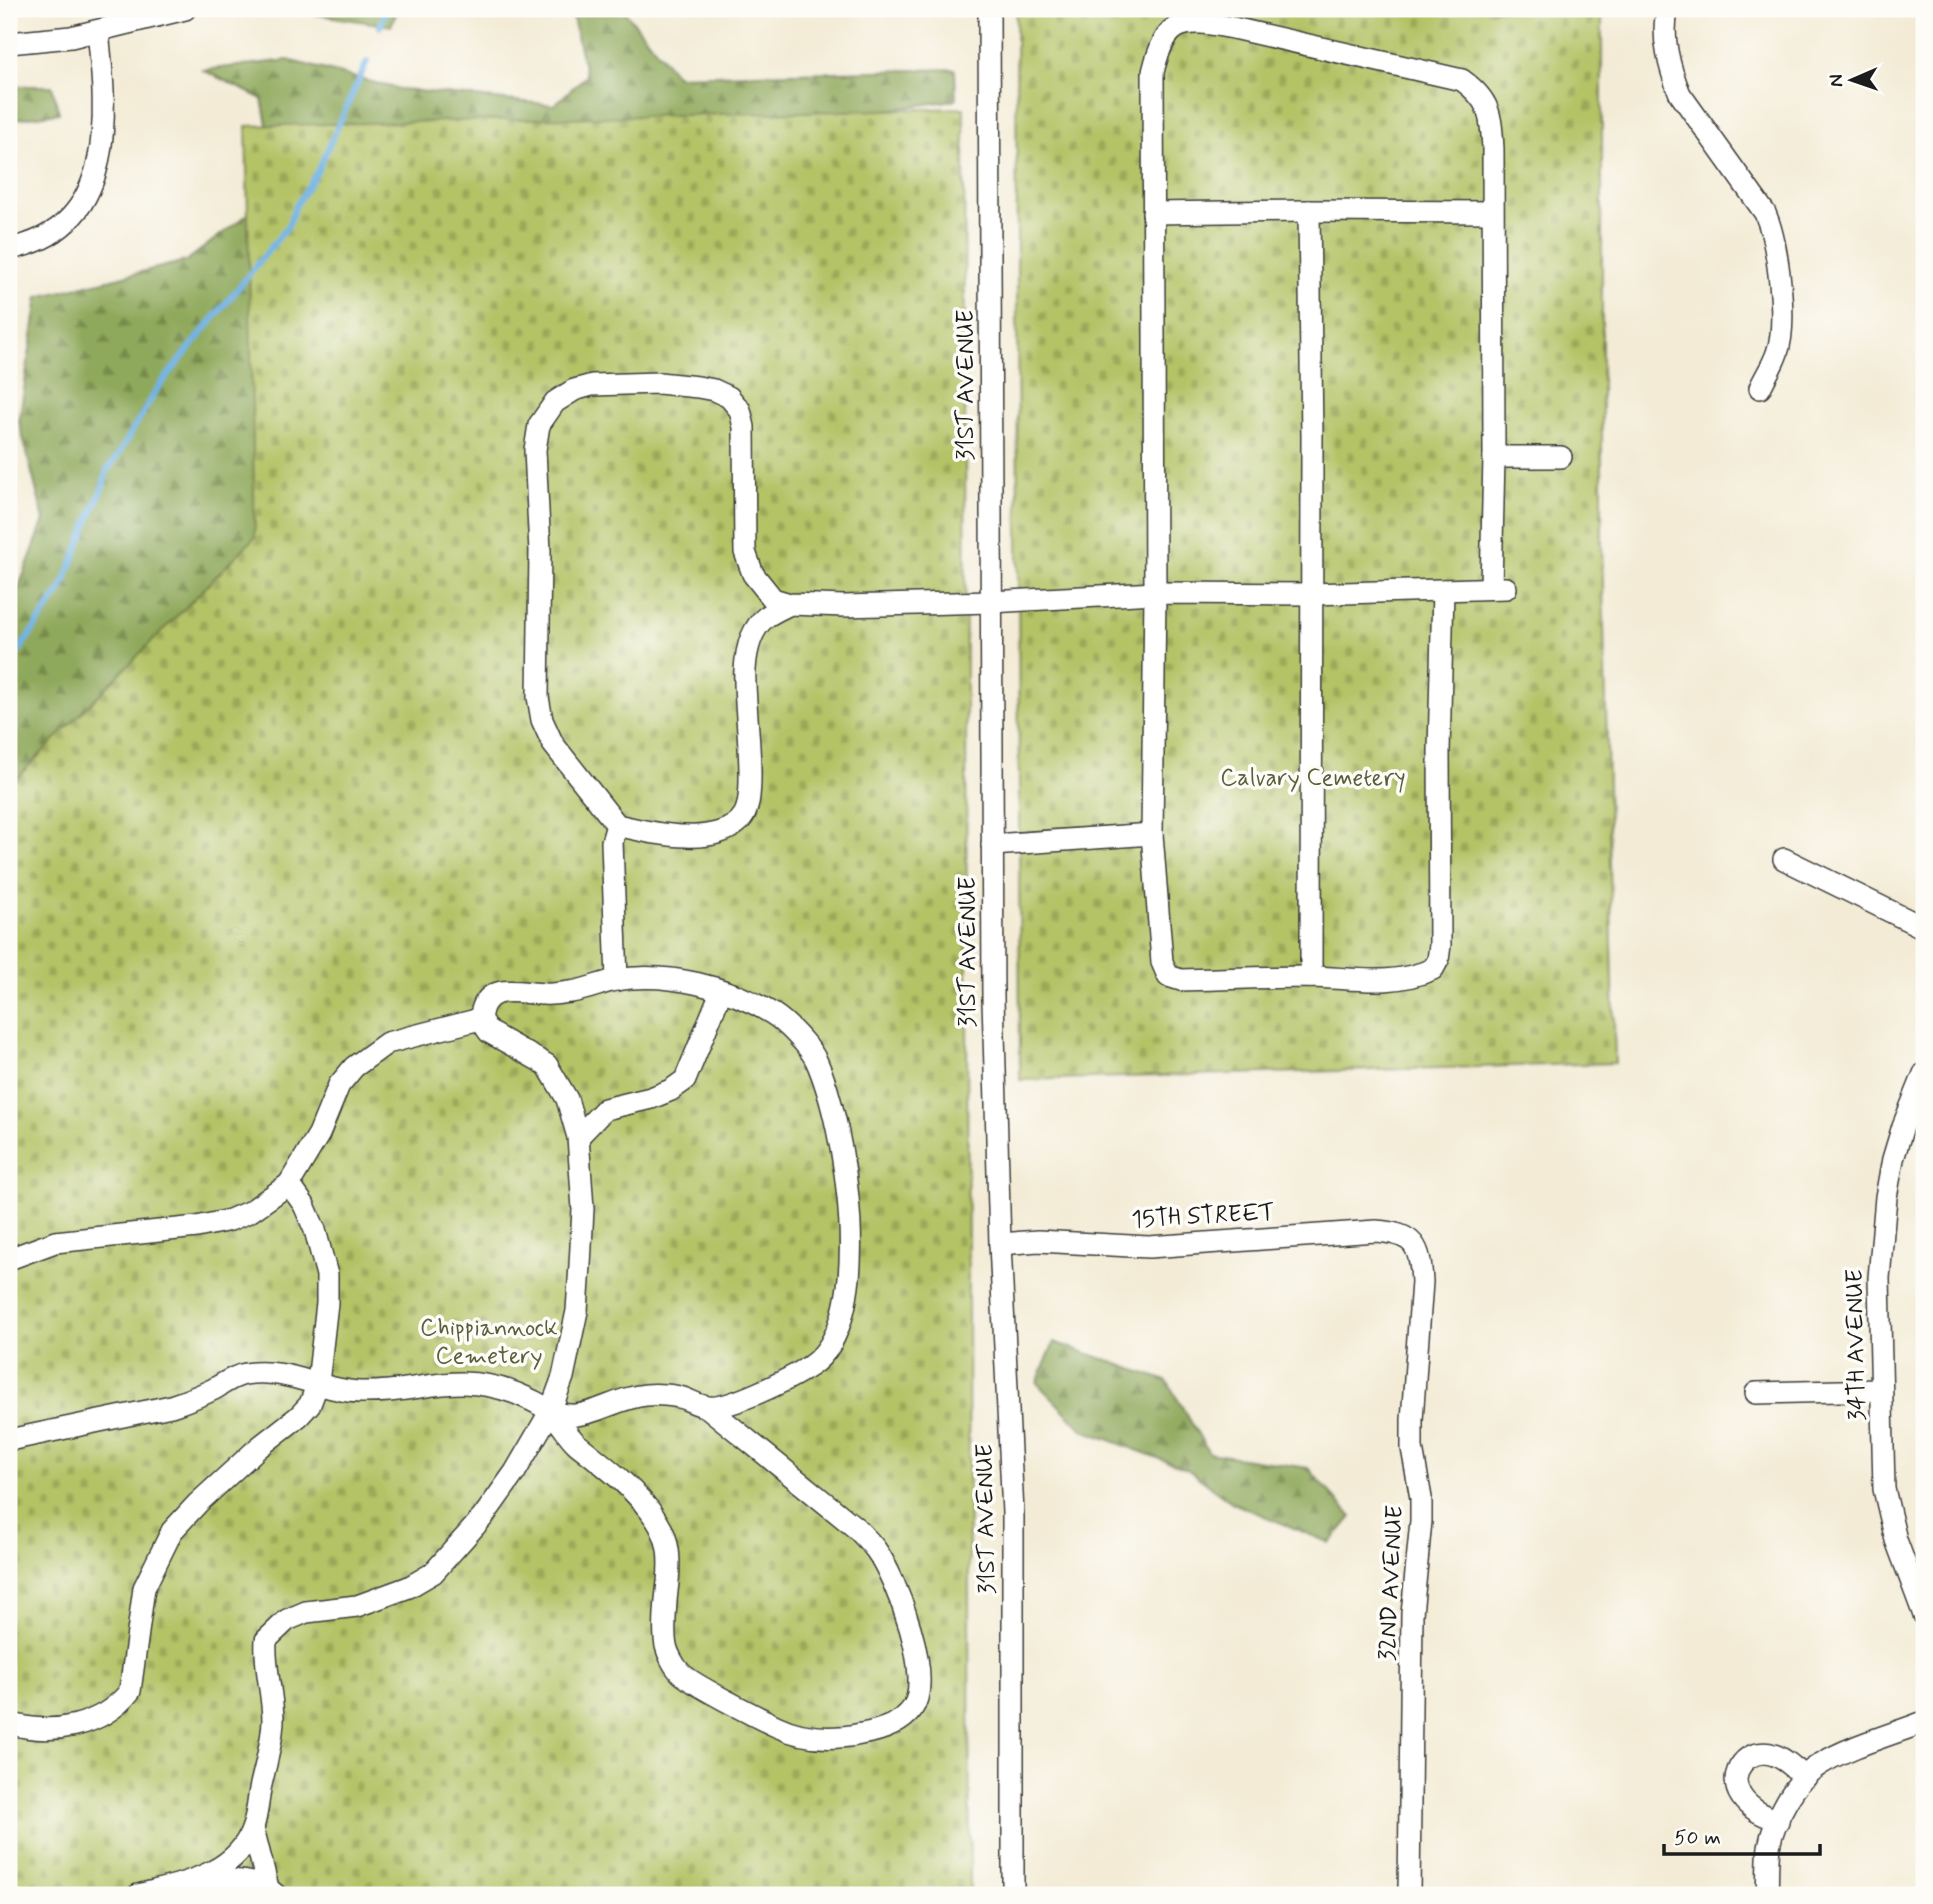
<svg xmlns="http://www.w3.org/2000/svg" width="1933" height="1904" viewBox="0 0 1933 1904" font-family="Mynerve,sans-serif">
  <defs>
    <pattern id="forest-firs" width="22" height="20" patternUnits="userSpaceOnUse" patternTransform="scale(1.75)"><rect width="22" height="20" fill="#8fa95b"/><path d="M5 1l3.5 6h-7zM16 11l3.5 6h-7z" fill="#74894a"/></pattern>
    <pattern id="cemetery-stones" width="16" height="16" patternUnits="userSpaceOnUse" patternTransform="scale(1.75)"><rect width="16" height="16" fill="#b4c366"/><path d="M2 7V4a2 2 0 0 1 4 0v3zM10 15v-3a2 2 0 0 1 4 0v3z" fill="#9aa758"/></pattern>
  </defs>
  <rect width="100%" height="100%" fill="#fdfcf7"/>
  <filter id="ink" filterUnits="userSpaceOnUse"><feTurbulence type="fractalNoise" baseFrequency=".0143" numOctaves="2"/><feDisplacementMap in="SourceGraphic" scale="14" xChannelSelector="R" yChannelSelector="G"/><feConvolveMatrix kernelMatrix="1 2 1 2 8 2 1 2 1" color-interpolation-filters="sRGB"/></filter>
  <filter id="wash" filterUnits="userSpaceOnUse"><feTurbulence type="fractalNoise" baseFrequency=".00686" numOctaves="4" result="noise"/><feDisplacementMap in="SourceGraphic" scale="28" xChannelSelector="R" yChannelSelector="G"/><feGaussianBlur stdDeviation="1.57" result="paint"/><feColorMatrix in="noise" values="0 0 0 0 0 0 0 0 0 0 0 0 0 0 0 0 0 1.4 0 .05"/><feComposite in="paint" operator="in"/></filter>
  <g filter="url(#wash)">
    <rect width="100%" height="100%" fill="#f3ebd5"/>
    <g fill="url(#forest-firs)" stroke="#56623c" stroke-width="2">
      <polygon points="281,9 398,9 391,26"/>
      <polygon points="571,9 623,9 677,76 955,69 956,100 631,146 9,1241 9,614 44,520 19,422 38,297 186,261 280,190 262,99 203,70 288,60 399,89 554,105 586,76"/>
      <polygon points="9,86 52,86 59,113 9,120"/>
      <polygon points="1054,1342 1167,1381 1209,1453 1308,1468 1352,1517 1330,1543 1233,1503 1187,1469 1083,1430 1037,1383"/>
    </g>
    <g fill="url(#cemetery-stones)" stroke="#687041" stroke-width="2">
      <polygon points="1016,9 1602,9 1602,546 1615,1063 1020,1080"/>
      <polygon points="964,108 970,1895 9,1895 9,786 255,537 246,126"/>
    </g>
    <g fill="none" stroke-linecap="round" stroke-linejoin="round">
      <g stroke="#70b2e5" stroke-width="6">
        <polyline points="380,27 384,15 389,9"/>
        <polyline points="9,665 61,590 103,486 107,470 117,457 157,389 288,226 295,207 317,172 367,62"/>
      </g>
    </g>
  </g>
  <g filter="url(#ink)">
    <g fill="none" stroke-linecap="round" stroke-linejoin="round">
      <defs>
        <g id="minor">
          <polyline points="989,9 993,999 1000,1244 1013,1513 1013,1895"/>
          <path d="M1668,9C1660,35 1670,70 1680,94L1765,213C1778,243 1788,323 1777,353C1773,365 1765,377 1760,388"/>
          <polyline points="9,43 71,37 185,9"/>
          <polyline points="1309,211 1312,437 1311,977"/>
          <polyline points="1153,213 1309,211 1492,212"/>
          <path d="M9,249C118,228 107,115 98,31"/>
          <polyline points="1494,457 1561,457"/>
          <path d="M1443,590L1439,751L1440,945L1438,960L1433,969C1391,987 1355,978 1311,977C1268,977 1224,979 1181,980L1168,976L1162,962L1152,834L1155,593L1153,72C1166,18 1183,18 1233,28L1462,80C1491,101 1491,116 1493,149L1494,457L1491,588"/>
          <path d="M790,604C782,608 773,612 766,617C750,630 746,652 745,670C743,702 758,792 744,815C733,833 706,837 686,836C663,836 640,830 617,825L553,744L542,720L538,697L540,551L535,450L539,425L555,402L574,390L592,385L659,383L698,387L714,390L729,397L740,410L744,427L745,552L753,574L773,599L790,604L844,606L991,602L1155,593L1312,594L1506,588"/>
          <polyline points="992,845 1152,834"/>
          <polyline points="1784,859 1924,928"/>
          <polyline points="617,980 612,842 617,825"/>
          <polyline points="1924,1074 1903,1126 1893,1159 1886,1197 1879,1278 1884,1489 1896,1540 1924,1615"/>
          <polyline points="578,1137 605,1109 651,1098 671,1090 685,1080 721,992"/>
          <path d="M1000,1244L1038,1241L1149,1247L1376,1231C1415,1234 1420,1245 1422,1282L1412,1420V1448L1421,1498V1521L1412,1614L1409,1895"/>
          <polyline points="9,1259 55,1242 197,1227 230,1220 251,1211 289,1184 319,1134 339,1085 354,1067 387,1043 480,1019"/>
          <polyline points="1756,1393 1880,1390"/>
          <path d="M9,1440L171,1406C186,1401 200,1396 214,1389C224,1383 234,1376 245,1374C288,1367 321,1391 360,1392C419,1394 453,1370 515,1393C527,1398 542,1404 551,1413C561,1422 567,1435 577,1444C604,1465 639,1492 657,1521C670,1541 670,1559 668,1582C666,1598 663,1631 666,1646C668,1654 674,1666 680,1672C689,1683 759,1718 776,1726C803,1739 832,1740 861,1734C880,1731 900,1725 912,1709C935,1678 896,1578 876,1550C870,1542 863,1535 856,1528L707,1407"/>
          <path d="M9,1723C51,1736 102,1727 130,1691L144,1588L172,1531L198,1503L258,1448L299,1416L310,1404L318,1383L327,1303V1275L315,1230L304,1205L289,1184"/>
          <path d="M1778,1821C1764,1815 1750,1810 1741,1796C1726,1773 1748,1746 1774,1755C1787,1759 1795,1770 1806,1777"/>
          <polyline points="253,1828 268,1888"/>
          <path d="M196,1880C223,1881 256,1876 276,1895"/>
          <path d="M138,1895C180,1884 237,1875 253,1827C257,1815 258,1802 260,1789C265,1766 272,1745 273,1721C273,1693 264,1668 266,1640L287,1620L306,1612L357,1606L409,1587L433,1573L483,1517L515,1472L550,1412L563,1377L577,1311L580,1265L583,1209L578,1137L567,1099L547,1065L489,1032L480,1019C481,1014 482,1007 485,1003C496,984 526,994 544,994C552,995 562,993 570,992C586,990 601,983 616,980C666,971 730,987 773,1014C786,1022 809,1046 816,1060C845,1124 879,1321 810,1366C792,1378 728,1410 708,1407C700,1406 691,1401 683,1398C673,1395 657,1394 646,1395C620,1397 599,1413 576,1415C568,1416 558,1413 550,1412"/>
          <path d="M1767,1895C1768,1879 1767,1862 1769,1847C1774,1819 1795,1780 1819,1765C1847,1747 1893,1734 1924,1722"/>
        </g>
      </defs>
      <use href="#minor" stroke="#3c3b38" stroke-width="24"/>
      <use href="#minor" stroke="#fff" stroke-width="21"/>
    </g>
  </g>
  <g text-anchor="middle" stroke-width="7" stroke-linejoin="round" paint-order="stroke">
    <g font-size="24" fill="#1c1c1c" stroke="#fdfcf7">
      <text transform="translate(965 385) rotate(-90)" y="8">31ST AVENUE</text>
      <text transform="translate(967 952) rotate(-90)" y="8">31ST AVENUE</text>
      <text transform="translate(1203 1215) rotate(-3)" y="8">15TH STREET</text>
      <text transform="translate(1855 1345) rotate(-91)" y="8">34TH AVENUE</text>
      <text transform="translate(985 1519) rotate(-91)" y="8">31ST AVENUE</text>
      <text transform="translate(1390 1583) rotate(-87)" y="8">32ND AVENUE</text>
    </g>
    <g font-size="24" fill="#595f3a" stroke="#fdfcf7">
      <text x="1313" y="785">Calvary Cemetery</text>
      <text x="489" y="1335">Chippiannock<tspan x="489" dy="28">Cemetery</tspan></text>
    </g>
  </g>
  <rect width="1933" height="1904" fill="none" stroke="#fdfcf7" stroke-width="35"/>
  <g transform="translate(1852 80) rotate(268)" stroke="#fdfcf7" stroke-width="5" paint-order="stroke">
  <path d="M0-5L12 26L0 18L-12 26Z" fill="#1c1c1c"/>
  <text y="-10" font-size="19" font-weight="bold" text-anchor="middle" fill="#1c1c1c">N</text>
  </g>
  <path d="M1664 1844v10h156v-10" fill="none" stroke="#1c1c1c" stroke-width="3.5"/>
  <text x="1674" y="1844" font-size="21" fill="#1c1c1c" stroke="#fdfcf7" stroke-width="5" paint-order="stroke">50 m</text>
</svg>
